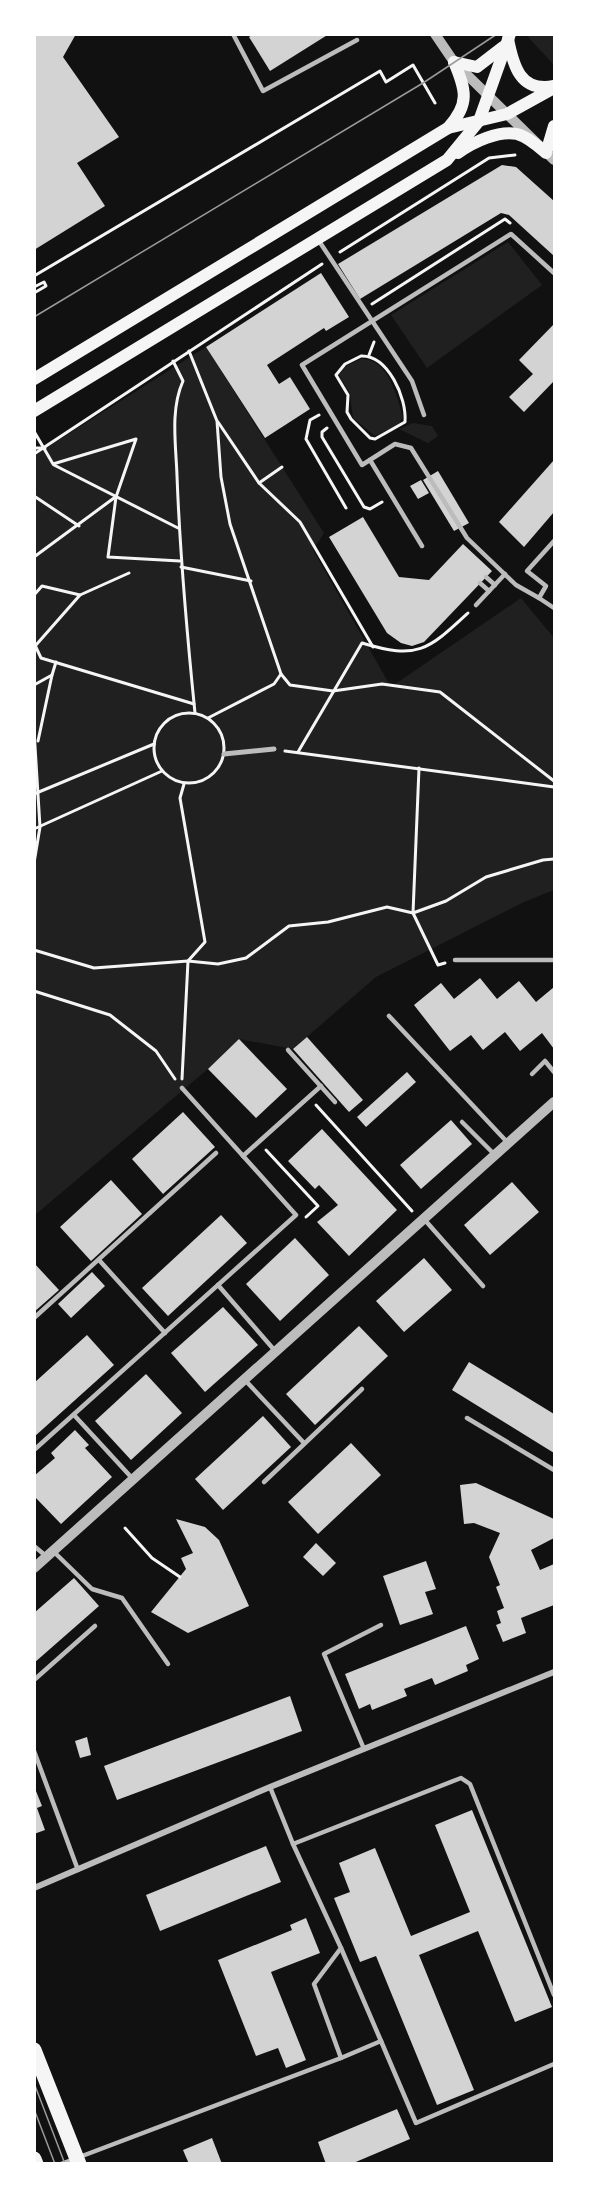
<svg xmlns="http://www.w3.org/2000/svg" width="589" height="2198" viewBox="0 0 589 2198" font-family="Helvetica,sans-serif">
  <rect width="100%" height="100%" fill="#111"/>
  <g fill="#202020">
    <polygon points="530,35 554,35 554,65 528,37"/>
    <polygon points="508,242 542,285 427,368 391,315"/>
    <polygon points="206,347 324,533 313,550 391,687 521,598 554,638 554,890 524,902 376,977 293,1049 239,1039 208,1069 35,1215 35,455"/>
    <path d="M361,359C388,358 397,396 403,417L399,424L375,436L353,418L350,394L339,375L346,366Z"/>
    <polygon points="413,423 432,426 438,436 428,443 399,429"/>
  </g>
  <g fill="#d3d3d3">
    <polygon points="34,34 76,34 63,57 119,137 77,163 105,206 34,250"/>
    <polygon points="253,34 329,34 270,71 249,37"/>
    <polygon points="502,165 516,167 554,201 554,256 509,215 501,213 360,299 338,264"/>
    <polygon points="321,273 349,317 326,331 324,328 267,365 279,384 290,377 310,409 265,438 206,347"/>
    <polygon points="554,324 554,381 524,412 509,397 533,374 519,360"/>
    <polygon points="554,460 554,512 524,547 499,522"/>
    <polygon points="438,471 469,523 454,531 423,480"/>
    <polygon points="421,480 429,493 418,499 410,486"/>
    <polygon points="363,517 399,577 429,580 463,544 492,571 424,642 412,646 401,643 387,633 329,537"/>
    <polygon points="480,978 497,999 519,981 536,1002 554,987 554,1049 542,1033 520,1051 505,1032 483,1050 471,1035 450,1051 414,1005 441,983 454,999"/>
    <polygon points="307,1037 363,1100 349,1112 293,1049"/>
    <polygon points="239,1039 287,1089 256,1118 208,1069"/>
    <polygon points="407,1072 416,1082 366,1127 357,1117"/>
    <polygon points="183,1112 215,1147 163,1194 132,1159"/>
    <polygon points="451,1120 472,1144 421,1189 400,1165"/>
    <polygon points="322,1129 397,1210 349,1256 317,1222 338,1205 319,1185 315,1189 288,1161"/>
    <polygon points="111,1180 142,1214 91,1261 60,1227"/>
    <polygon points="512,1182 539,1212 490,1255 464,1225"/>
    <polygon points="221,1215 247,1243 168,1316 142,1288"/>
    <polygon points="295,1238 329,1275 280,1321 246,1284"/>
    <polygon points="424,1258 452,1290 404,1332 376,1301"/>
    <polygon points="34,1263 59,1290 34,1312"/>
    <polygon points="92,1272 105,1286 71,1318 58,1304"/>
    <polygon points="223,1307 258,1345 205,1392 171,1353"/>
    <polygon points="359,1326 388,1356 315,1425 286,1394"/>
    <polygon points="87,1335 114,1365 34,1437 34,1383"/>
    <polygon points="469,1362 554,1414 554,1453 452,1390"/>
    <polygon points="146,1374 182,1413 131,1460 95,1421"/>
    <polygon points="263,1416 291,1447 223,1510 195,1479"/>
    <polygon points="75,1430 89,1445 85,1448 112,1477 61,1524 34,1496 34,1476 55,1458 51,1453"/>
    <polygon points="351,1443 381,1475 318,1534 288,1502"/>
    <polygon points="476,1483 554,1519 554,1538 531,1550 540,1570 554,1564 554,1605 521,1618 526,1633 503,1642 496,1625 501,1623 497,1611 504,1608 496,1587 500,1585 489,1557 500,1533 474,1523 464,1524 460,1485"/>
    <polygon points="176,1519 205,1527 219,1540 249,1606 188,1633 151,1612 186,1569 181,1558 193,1553"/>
    <polygon points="316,1543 336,1563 323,1576 303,1557"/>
    <polygon points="426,1561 436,1589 425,1592 433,1614 400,1625 383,1576"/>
    <polygon points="74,1578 99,1606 34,1663 34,1613"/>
    <polygon points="466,1626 479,1659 466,1665 468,1671 435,1685 432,1678 404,1689 407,1696 372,1710 370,1704 359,1709 345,1674"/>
    <polygon points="290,1696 302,1731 117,1800 104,1766"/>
    <polygon points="87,1737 91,1755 80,1758 75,1741"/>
    <polygon points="34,1786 42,1806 37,1808 45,1830 34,1834"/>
    <polygon points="472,1810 552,2007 515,2022 478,1931 419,1955 474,2090 437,2105 376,1956 360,1962 334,1898 350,1892 339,1863 375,1848 411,1936 470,1912 435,1825"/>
    <polygon points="266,1846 281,1882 160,1931 146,1895"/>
    <polygon points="306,1918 320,1953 271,1972 306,2060 286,2068 278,2048 256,2056 218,1960 292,1930 290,1925"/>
    <polygon points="397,2109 410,2139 351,2164 326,2164 318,2142"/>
    <polygon points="212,2138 222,2164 189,2164 183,2150"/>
  </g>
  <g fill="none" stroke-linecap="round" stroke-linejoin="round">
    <g stroke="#f5f5f5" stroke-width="3">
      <polyline points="340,252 489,158 515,155"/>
      <polyline points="34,276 380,71 386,82 413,65 435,103"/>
      <polyline points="34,287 44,282 46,286 34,293"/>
      <polyline points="372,304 505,219 510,223"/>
      <polyline points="189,351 217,421 221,477 230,524 281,674 290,685 333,691 382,684 440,692 554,781"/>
      <polyline points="369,355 374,342"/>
      <path d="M361,356C388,355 407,398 405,422L375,439L370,438L351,419L347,412L348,395L336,375L345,364Z"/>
      <path d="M173,361L183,381C170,410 176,445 177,476C180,556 187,634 195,713"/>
      <polyline points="319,415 310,420 306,439 346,508"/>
      <polyline points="218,422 259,483 300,522 373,647"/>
      <polyline points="327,428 322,432 322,437 364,507 370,509 382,502"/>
      <polyline points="35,433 53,464 136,439 116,497 108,557 180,561"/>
      <polyline points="34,448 45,448"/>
      <polyline points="34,454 322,264"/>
      <polyline points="54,465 178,528"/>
      <polyline points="259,483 282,467"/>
      <polyline points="34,496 79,526"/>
      <polyline points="34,557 114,498"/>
      <polyline points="181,567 251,581"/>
      <polyline points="34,595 42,586 80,595"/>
      <polyline points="34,643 41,658 194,704"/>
      <polyline points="36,645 80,595 129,573"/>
      <polyline points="34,685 52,675 56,662"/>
      <circle cx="189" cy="748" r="35"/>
      <polyline points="208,718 274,684 281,674"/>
      <polyline points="34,730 40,827 34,863"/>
      <polyline points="38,741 52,675"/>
      <polyline points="285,751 554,787"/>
      <path d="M298,752L362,643C418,660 428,650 468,613"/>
      <polyline points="419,768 413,913 438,965 445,963"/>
      <polyline points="34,794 154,744"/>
      <polyline points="34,829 162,771"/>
      <polyline points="34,950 94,968 188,961 218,964 246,958 289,926 328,922 387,907 413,913 446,901 486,877 543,860 554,859"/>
      <polyline points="34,991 110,1015 156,1051 175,1079"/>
      <polyline points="182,1079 188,961 205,942 180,798 184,784"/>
      <polyline points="316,1105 412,1211"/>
      <polyline points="266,1150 318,1206 306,1217"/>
      <polyline points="125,1528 152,1558 180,1577"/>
    </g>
    <g stroke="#bcbcbc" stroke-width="4.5">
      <polyline points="233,34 263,91 357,40"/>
      <polyline points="319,241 412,381 424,415"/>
      <polyline points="370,460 422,546"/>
      <polyline points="554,541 527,571 546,586 539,598 554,608"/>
      <polyline points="486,577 495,585"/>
      <polyline points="480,583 489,591"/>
      <polyline points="539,598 516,585 467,538 411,448 395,444 362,465 302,365 511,234 554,273"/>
      <polyline points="476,605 505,574"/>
      <polyline points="455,960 554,960"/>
      <polyline points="389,1016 508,1143"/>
      <polyline points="288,1050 335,1102"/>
      <polyline points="532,1074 545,1061 554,1072"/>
      <polyline points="462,1122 495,1155"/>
      <polyline points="243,1156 321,1086"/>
      <polyline points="424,1219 483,1286"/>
      <polyline points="99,1260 165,1333"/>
      <polyline points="218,1285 276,1352"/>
      <polyline points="34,1318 216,1153"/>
      <polyline points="244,1379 304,1443"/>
      <polyline points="74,1415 132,1478"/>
      <polyline points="467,1418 554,1470"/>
      <polyline points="34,1450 296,1215 182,1088"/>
      <polyline points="264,1482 362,1389"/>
      <polyline points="34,1546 46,1556"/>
      <polyline points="53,1551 92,1589 122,1598 168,1664"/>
      <polyline points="34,1680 95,1626"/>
      <polyline points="364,1749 324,1654 381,1625"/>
      <polyline points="34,1751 78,1870"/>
      <polyline points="270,1787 293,1844 341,1948 314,1984 341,2058 381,2041 416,2123 554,2064"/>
      <polyline points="293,1844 461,1778 470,1784 554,1995"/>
      <polyline points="341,1948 381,2041"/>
      <polyline points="61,2164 341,2058"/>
    </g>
    <polyline stroke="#bcbcbc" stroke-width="5" points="224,754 274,749"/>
    <polyline stroke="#bcbcbc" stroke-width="6" points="34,1888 270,1787 554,1672"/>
    <g stroke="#bcbcbc" stroke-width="10">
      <polyline points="435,34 454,62 554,160"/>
      <polyline points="34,1568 554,1102"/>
    </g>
    <g stroke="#f5f5f5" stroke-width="12">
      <path d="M508,39C513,65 520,93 554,86"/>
      <polyline points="454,62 477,67 503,47"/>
      <path d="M448,128C470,104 466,90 454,62"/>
      <path d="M458,153C473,142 499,130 517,134C528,137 538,146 546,153L554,126"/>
      <polyline points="34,379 448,128 507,114 554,88"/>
      <polyline points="34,411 447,160 479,121 510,34"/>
    </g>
    <g stroke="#f5f5f5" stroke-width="15">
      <polyline points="34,2050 79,2164"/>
      <polyline points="34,2159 36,2164"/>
    </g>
    <g stroke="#9a9a9a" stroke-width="1.5">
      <polyline points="34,317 423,83 497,34"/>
      <polyline points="34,2083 65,2164"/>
      <polyline points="34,2109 55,2164"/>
    </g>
  </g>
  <rect width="589" height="2198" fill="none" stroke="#ffffff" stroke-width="72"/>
</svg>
